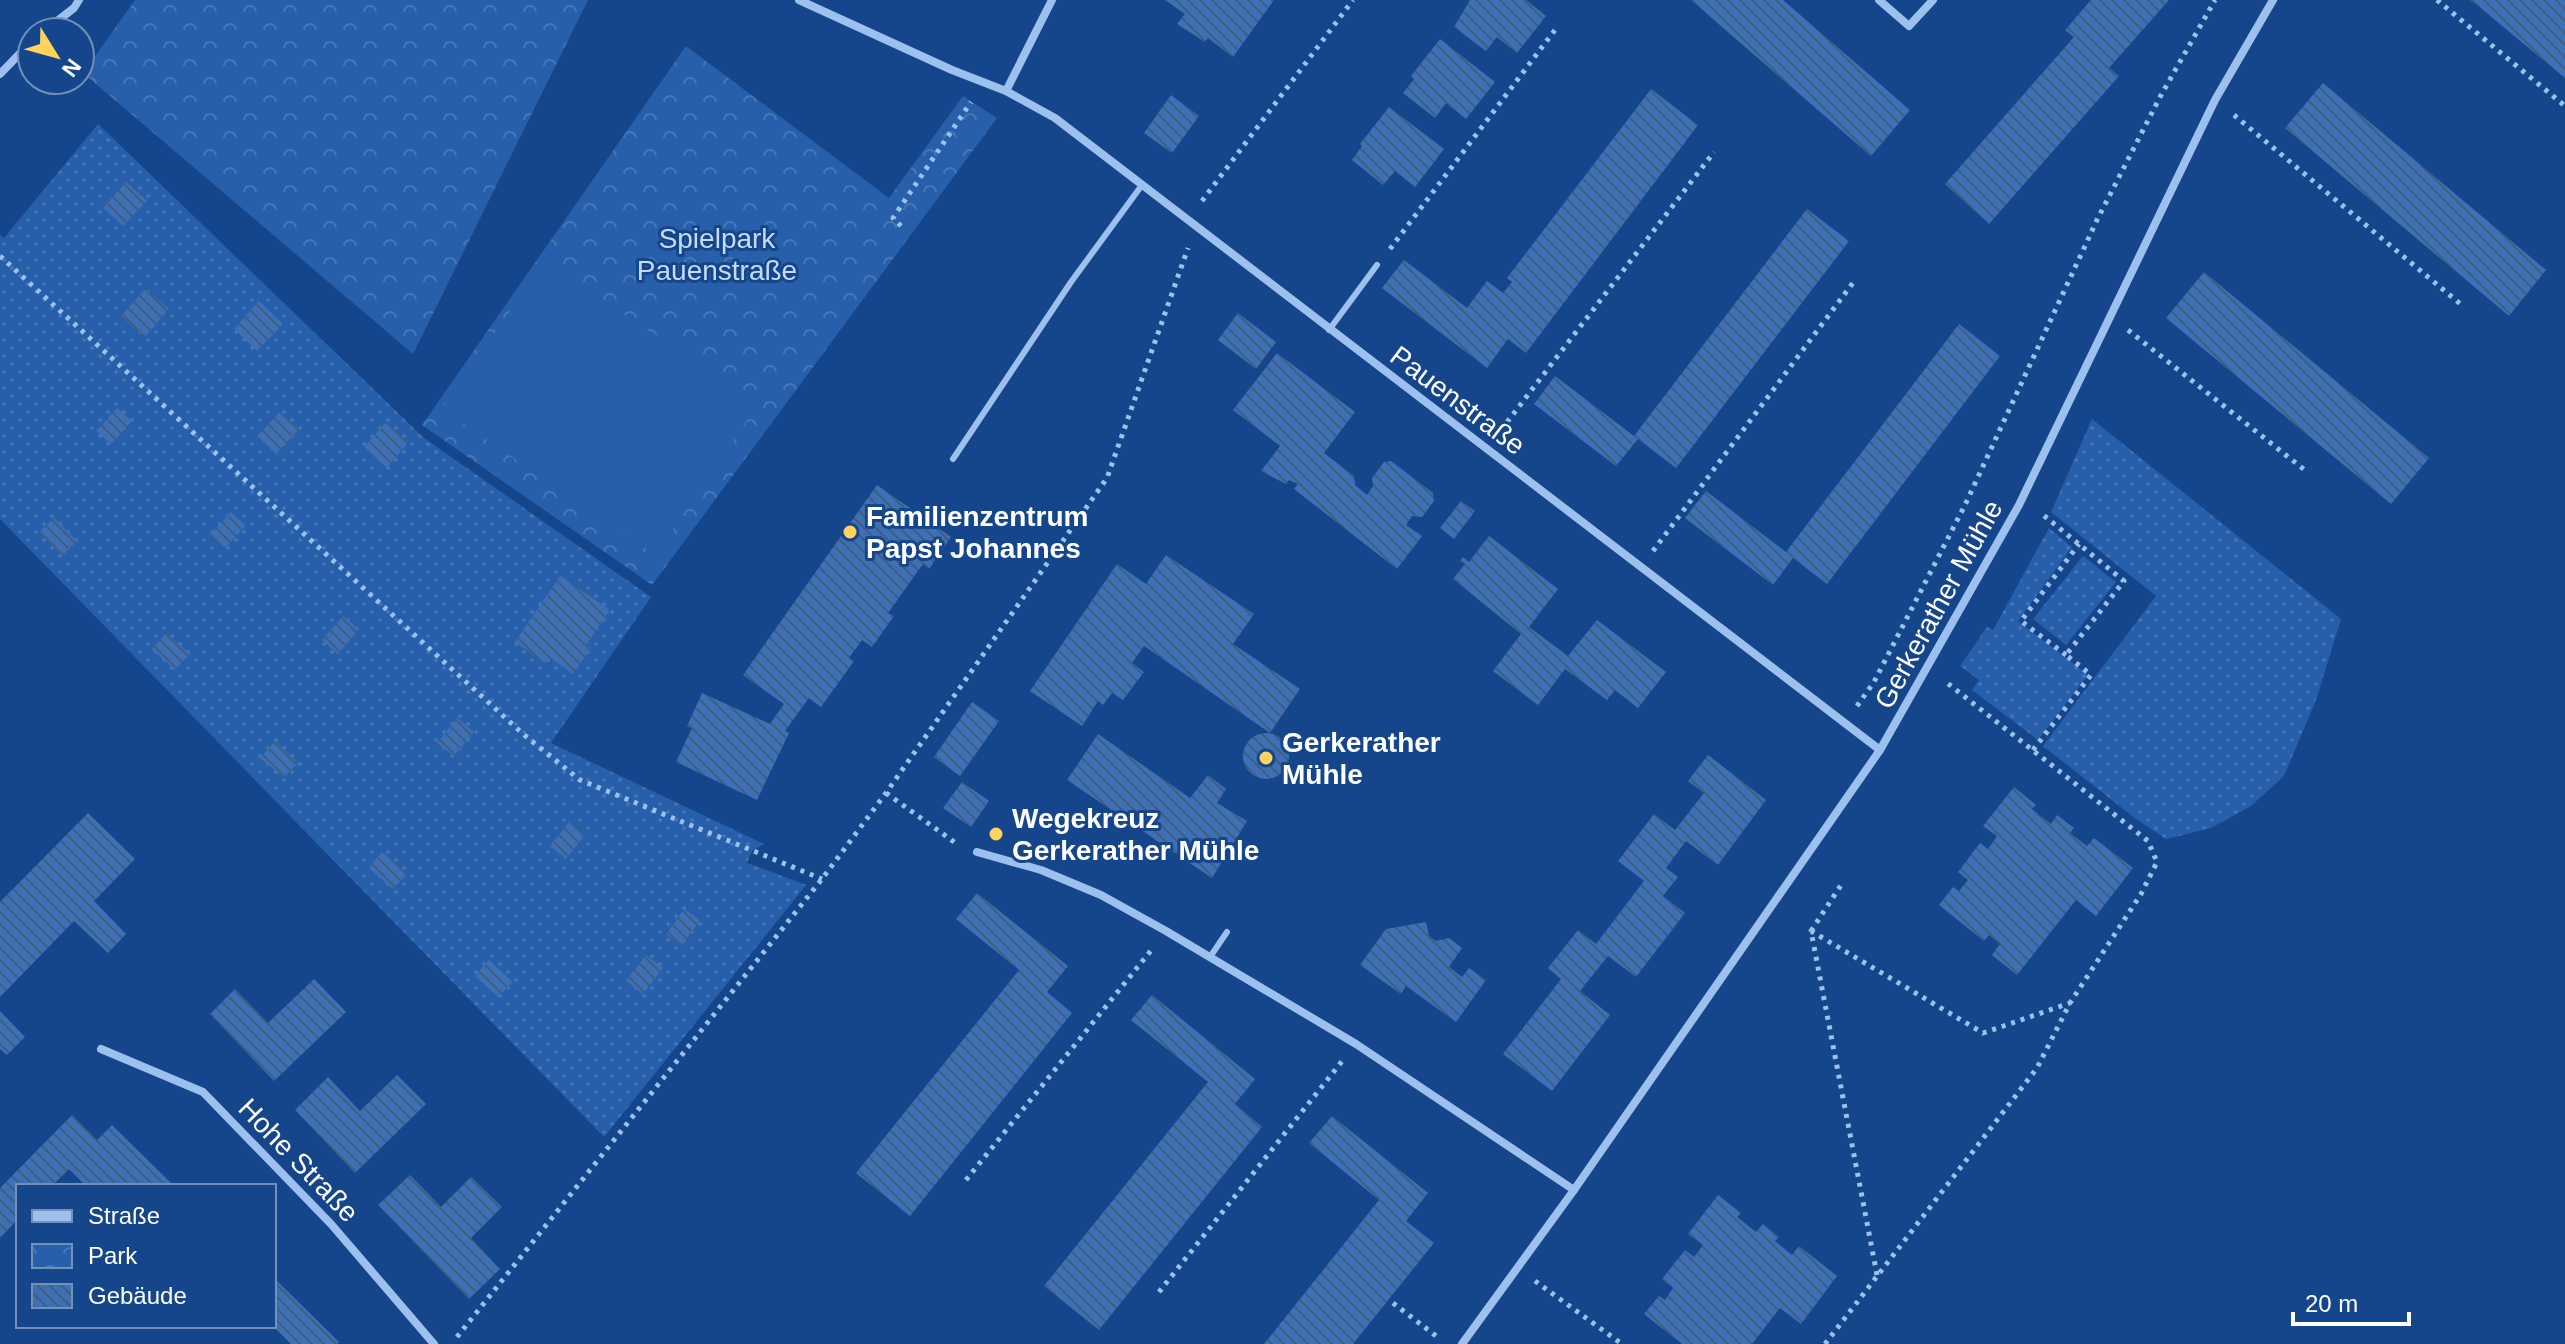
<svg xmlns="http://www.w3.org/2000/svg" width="2565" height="1344" viewBox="0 0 2565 1344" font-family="Helvetica,sans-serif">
  <defs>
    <pattern id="grass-dots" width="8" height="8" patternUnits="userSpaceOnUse" patternTransform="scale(2)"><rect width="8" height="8" fill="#275faa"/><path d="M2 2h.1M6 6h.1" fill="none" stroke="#4777b7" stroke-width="1.8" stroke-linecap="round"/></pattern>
    <pattern id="park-crowns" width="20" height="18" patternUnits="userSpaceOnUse" patternTransform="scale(2)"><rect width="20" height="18" fill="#275faa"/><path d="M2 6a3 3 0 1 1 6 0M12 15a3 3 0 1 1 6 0" fill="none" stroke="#4777b7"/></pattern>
    <pattern id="building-back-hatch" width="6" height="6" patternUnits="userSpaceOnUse" patternTransform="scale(2)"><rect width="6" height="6" fill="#3d70b4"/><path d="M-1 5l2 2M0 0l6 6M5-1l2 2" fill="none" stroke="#455c7b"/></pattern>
  </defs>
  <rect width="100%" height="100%" fill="#15468b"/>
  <g fill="url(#grass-dots)">
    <polygon points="98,124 424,438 651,597 551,743 764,844 752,851 747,863 806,885 604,1137 0,519 0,235 4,238"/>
    <polygon points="2092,419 2341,619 2316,700 2284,776 2251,806 2211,828 2166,839 2136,819 2043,746 2156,596 2051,512"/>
    <polygon points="2049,528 2072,547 2018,621 2088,675 2038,740 1972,690 1979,680 1960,666 1987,627 1993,630"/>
    <polygon points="2083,556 2116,582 2066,645 2033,619"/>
  </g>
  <g fill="url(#park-crowns)">
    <polygon points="135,0 588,0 413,354 83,73"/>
    <polygon points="686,46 889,198 963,96 997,118 652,585 422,425"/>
  </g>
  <polygon fill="#275faa" points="544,263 759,402 656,555 442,409"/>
  <g fill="url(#building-back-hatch)">
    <polygon points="1165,0 1274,0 1233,57 1208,38 1205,42 1177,24 1185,14"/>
    <polygon points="1470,0 1526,0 1546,16 1517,53 1497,37 1486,51 1454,27"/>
    <polygon points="1691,0 1783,0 1910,110 1871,156"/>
    <polygon points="2091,0 2169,0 2109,68 2119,76 1989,224 1945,184 2074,37 2065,30"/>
    <polygon points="2470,0 2565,0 2565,78 2477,5"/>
    <polygon points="1440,39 1495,82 1466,119 1446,103 1435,118 1403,93 1414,79 1411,76"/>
    <polygon points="2323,83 2546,270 2509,316 2285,128"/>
    <polygon points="1651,89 1698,125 1526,353 1508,339 1487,368 1382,288 1404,260 1467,308 1487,281 1503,293 1512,282 1507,278"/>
    <polygon points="1171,95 1199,116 1172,153 1144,133"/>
    <polygon points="1389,107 1444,149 1415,187 1395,171 1383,185 1352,160 1362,146 1360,144"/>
    <polygon points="126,182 147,201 123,226 103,208"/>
    <polygon points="1807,209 1849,241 1676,468 1638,439 1616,466 1534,404 1555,376 1634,436"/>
    <polygon points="2204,272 2429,458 2391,504 2166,318"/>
    <polygon points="145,289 169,309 145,337 121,316"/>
    <polygon points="259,301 283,324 257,351 234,329"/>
    <polygon points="1238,313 1276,342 1256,369 1218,340"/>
    <polygon points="1959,324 2000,356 1827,584 1793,558 1773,585 1685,518 1706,491 1786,552"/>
    <polygon points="1277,353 1355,412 1324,453 1354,476 1355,485 1367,495 1373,486 1372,478 1384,462 1391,461 1433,493 1434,501 1422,517 1412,516 1406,525 1422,536 1397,569 1294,489 1298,484 1289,480 1286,484 1261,471 1280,446 1233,410"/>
    <polygon points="117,408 132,421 111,444 96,431"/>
    <polygon points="280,412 299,429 276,454 257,436"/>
    <polygon points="386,422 408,443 387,468 364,447"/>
    <polygon points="877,485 951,537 929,569 923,564 888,613 894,616 872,647 862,640 849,658 854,661 821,707 809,698 785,731 789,733 757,800 676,762 692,728 687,726 702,693 770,724 784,704 743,675"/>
    <polygon points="1461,501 1475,511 1454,539 1440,528"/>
    <polygon points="231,512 246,526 225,548 210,535"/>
    <polygon points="54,518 77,541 62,556 39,532"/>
    <polygon points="1489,536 1558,589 1529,627 1568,656 1597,620 1666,672 1638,708 1615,690 1607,700 1565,669 1538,705 1493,671 1521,634 1453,579 1465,564 1460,561 1463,557 1469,562"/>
    <polygon points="1166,555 1254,614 1233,644 1300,689 1270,733 1144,646 1132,663 1144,672 1123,700 1112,693 1103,705 1098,701 1082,726 1030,691 1117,564 1146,584"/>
    <polygon points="560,576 610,610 586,645 591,648 573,674 549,657 545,663 515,642"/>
    <polygon points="343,616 359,629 338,654 322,640"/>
    <polygon points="166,633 190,654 175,670 152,649"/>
    <polygon points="972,702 999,721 960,776 934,757"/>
    <polygon points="457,718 474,732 454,756 437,743"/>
    <circle cx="1266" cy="756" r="23"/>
    <polygon points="1098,734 1190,798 1208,775 1226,789 1217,803 1247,821 1212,878 1067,780"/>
    <polygon points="275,741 298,763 284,777 260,758"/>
    <polygon points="1708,755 1766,800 1718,865 1686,841 1666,868 1678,877 1663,896 1685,913 1636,977 1608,956 1580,991 1610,1015 1552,1091 1503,1054 1561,979 1548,968 1578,930 1596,944 1644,881 1618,861 1654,814 1675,830 1704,793 1688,781"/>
    <polygon points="962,782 989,801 971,827 943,808"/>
    <polygon points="2014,787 2036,805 2032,809 2051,824 2057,815 2074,828 2070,833 2087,846 2094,838 2133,868 2096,916 2076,900 2017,975 1992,955 2000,944 1989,935 1984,941 1939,905 1953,887 1959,891 1968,880 1958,872 1980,843 1988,849 1997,836 1983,826"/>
    <polygon points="88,813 135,859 94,901 126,934 108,953 74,921 0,997 0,902"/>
    <polygon points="569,822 585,835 566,859 550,846"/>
    <polygon points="382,852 407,874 393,889 369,868"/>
    <polygon points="977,893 1068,966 1047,992 1072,1013 910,1216 856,1173 1019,970 956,919"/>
    <polygon points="684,909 700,920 682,945 666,934"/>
    <polygon points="1426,922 1429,936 1436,941 1449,938 1462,948 1449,967 1462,977 1469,968 1486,980 1456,1022 1406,986 1401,994 1360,965 1386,929"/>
    <polygon points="646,955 663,968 643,994 626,981"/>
    <polygon points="489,960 513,982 498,997 475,976"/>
    <polygon points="314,979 346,1012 274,1081 210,1014 235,989 268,1023"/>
    <polygon points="1152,995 1255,1079 1235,1104 1262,1127 1099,1330 1044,1286 1208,1082 1131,1020"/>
    <polygon points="0,1011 25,1037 7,1055 0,1049"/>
    <polygon points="397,1075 426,1104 355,1173 295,1110 328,1077 360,1111"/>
    <polygon points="72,1115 97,1140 112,1125 174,1186 86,1186 69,1169 52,1186 18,1186 18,1219 0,1238 0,1188"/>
    <polygon points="1332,1116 1428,1193 1406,1221 1434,1243 1353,1344 1264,1344 1379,1200 1309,1143"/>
    <polygon points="410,1175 441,1207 471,1177 502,1207 471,1238 500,1269 469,1299 378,1205"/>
    <polygon points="1718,1195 1741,1213 1737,1217 1756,1232 1763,1224 1779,1237 1775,1241 1792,1255 1799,1246 1837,1276 1801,1324 1780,1308 1752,1344 1682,1344 1644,1314 1659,1296 1665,1300 1673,1288 1662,1279 1685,1250 1694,1257 1703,1245 1688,1234"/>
    <polygon points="274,1278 339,1342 337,1344 291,1344 274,1327"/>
  </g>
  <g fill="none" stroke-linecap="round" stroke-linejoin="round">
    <g stroke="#9dc1ef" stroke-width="5" stroke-dasharray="4 6" stroke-linecap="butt">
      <polyline points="2437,0 2565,106"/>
      <polyline points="2234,115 2464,307"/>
      <polyline points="1202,201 1353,0"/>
      <polyline points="901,226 893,218 971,102"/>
      <polyline points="1390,249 1558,26"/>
      <polyline points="0,256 523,734 580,780 822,879"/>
      <polyline points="2128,330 2306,471"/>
      <polyline points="1501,430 1714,152"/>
      <polyline points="1653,551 1855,280"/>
      <polyline points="2066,655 2021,621 2079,544"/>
      <polyline points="1857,706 1874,682 1965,505 2097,220 2160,97 2215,0"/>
      <polyline points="2033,750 2091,675 2066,655 2124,581 2042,514"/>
      <polyline points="886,793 957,844"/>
      <polyline points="1811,931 1843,882"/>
      <polyline points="966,1180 1153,948"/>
      <polyline points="1877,1275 1811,931 1983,1033 2070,1003"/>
      <polyline points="1535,1281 1622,1344"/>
      <polyline points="1159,1292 1343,1060"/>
      <polyline points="1393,1303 1440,1339"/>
      <polyline points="457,1337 822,879 886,793 1107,478 1188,248"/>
      <polyline points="1825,1344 2037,1068 2070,1003 2141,894 2157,862 2148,841 1946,682"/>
    </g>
    <g stroke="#9dc1ef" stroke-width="6">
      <polyline points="1329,330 1377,265"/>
      <polyline points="953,459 1071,282 1142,185"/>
      <polyline points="1210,957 1227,932"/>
    </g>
    <g stroke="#9dc1ef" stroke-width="8">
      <polyline points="799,0 952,70 1006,91 1055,118 1880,750"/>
      <polyline points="1879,0 1909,26 1933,0"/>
      <polyline points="43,32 74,8 79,0"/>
      <polyline points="0,74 32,41"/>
      <polyline points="1006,91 1052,0"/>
      <polyline points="977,852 1041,870 1101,895 1166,931 1356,1044 1574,1190"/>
      <polyline points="101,1049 203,1092 331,1224 434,1344"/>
      <polyline points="1462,1344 1574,1190 1880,750 2019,505 2215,100 2273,0"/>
    </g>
  </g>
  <g fill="#ffd35c" stroke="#15468b" stroke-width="3">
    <circle cx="850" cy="532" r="8"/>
    <circle cx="1266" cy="758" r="8"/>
    <circle cx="996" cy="834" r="8"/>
  </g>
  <g text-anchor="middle" stroke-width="6" stroke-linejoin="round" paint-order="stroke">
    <g font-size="28" fill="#c4dcfb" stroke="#15468b">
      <text x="717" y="248">Spielpark<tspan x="717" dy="32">Pauenstraße</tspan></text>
    </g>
    <g font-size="28" fill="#fff" stroke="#15468b">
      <text transform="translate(1458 400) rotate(37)" y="10">Pauenstraße</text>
      <text transform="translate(1938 604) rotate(-61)" y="10">Gerkerather Mühle</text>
      <text transform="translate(299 1160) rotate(46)" y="10">Hohe Straße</text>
    </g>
    <g font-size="28" font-weight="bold" fill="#fff" stroke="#15468b" text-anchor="start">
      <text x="866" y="526">Familienzentrum<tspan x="866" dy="32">Papst Johannes</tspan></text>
      <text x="1282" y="752">Gerkerather<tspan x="1282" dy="32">Mühle</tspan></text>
      <text x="1012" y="828">Wegekreuz<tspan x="1012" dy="32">Gerkerather Mühle</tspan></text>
    </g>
  </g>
  <rect x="16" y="1184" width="260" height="144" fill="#15468b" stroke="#7390b9" stroke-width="2"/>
  <rect x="32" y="1210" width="40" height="12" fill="#9dc1ef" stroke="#7390b9" stroke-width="2"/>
  <text x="88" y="1224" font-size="24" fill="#ffffff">Straße</text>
  <rect x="32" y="1244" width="40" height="24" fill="url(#park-crowns)" stroke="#7390b9" stroke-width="2"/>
  <text x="88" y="1264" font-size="24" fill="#ffffff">Park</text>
  <rect x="32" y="1284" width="40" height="24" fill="url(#building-back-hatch)" stroke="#7390b9" stroke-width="2"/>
  <text x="88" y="1304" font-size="24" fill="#ffffff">Gebäude</text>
  <g transform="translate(56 56) rotate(127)"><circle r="38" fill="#15468b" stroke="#7390b9" stroke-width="2"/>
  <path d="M0-6L14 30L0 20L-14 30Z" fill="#ffd35c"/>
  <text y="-12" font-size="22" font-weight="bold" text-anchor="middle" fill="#ffffff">N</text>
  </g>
  <path d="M2293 1312v12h116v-12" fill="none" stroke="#ffffff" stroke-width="4"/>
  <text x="2305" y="1312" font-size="24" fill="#ffffff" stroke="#15468b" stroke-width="6" paint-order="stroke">20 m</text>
</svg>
